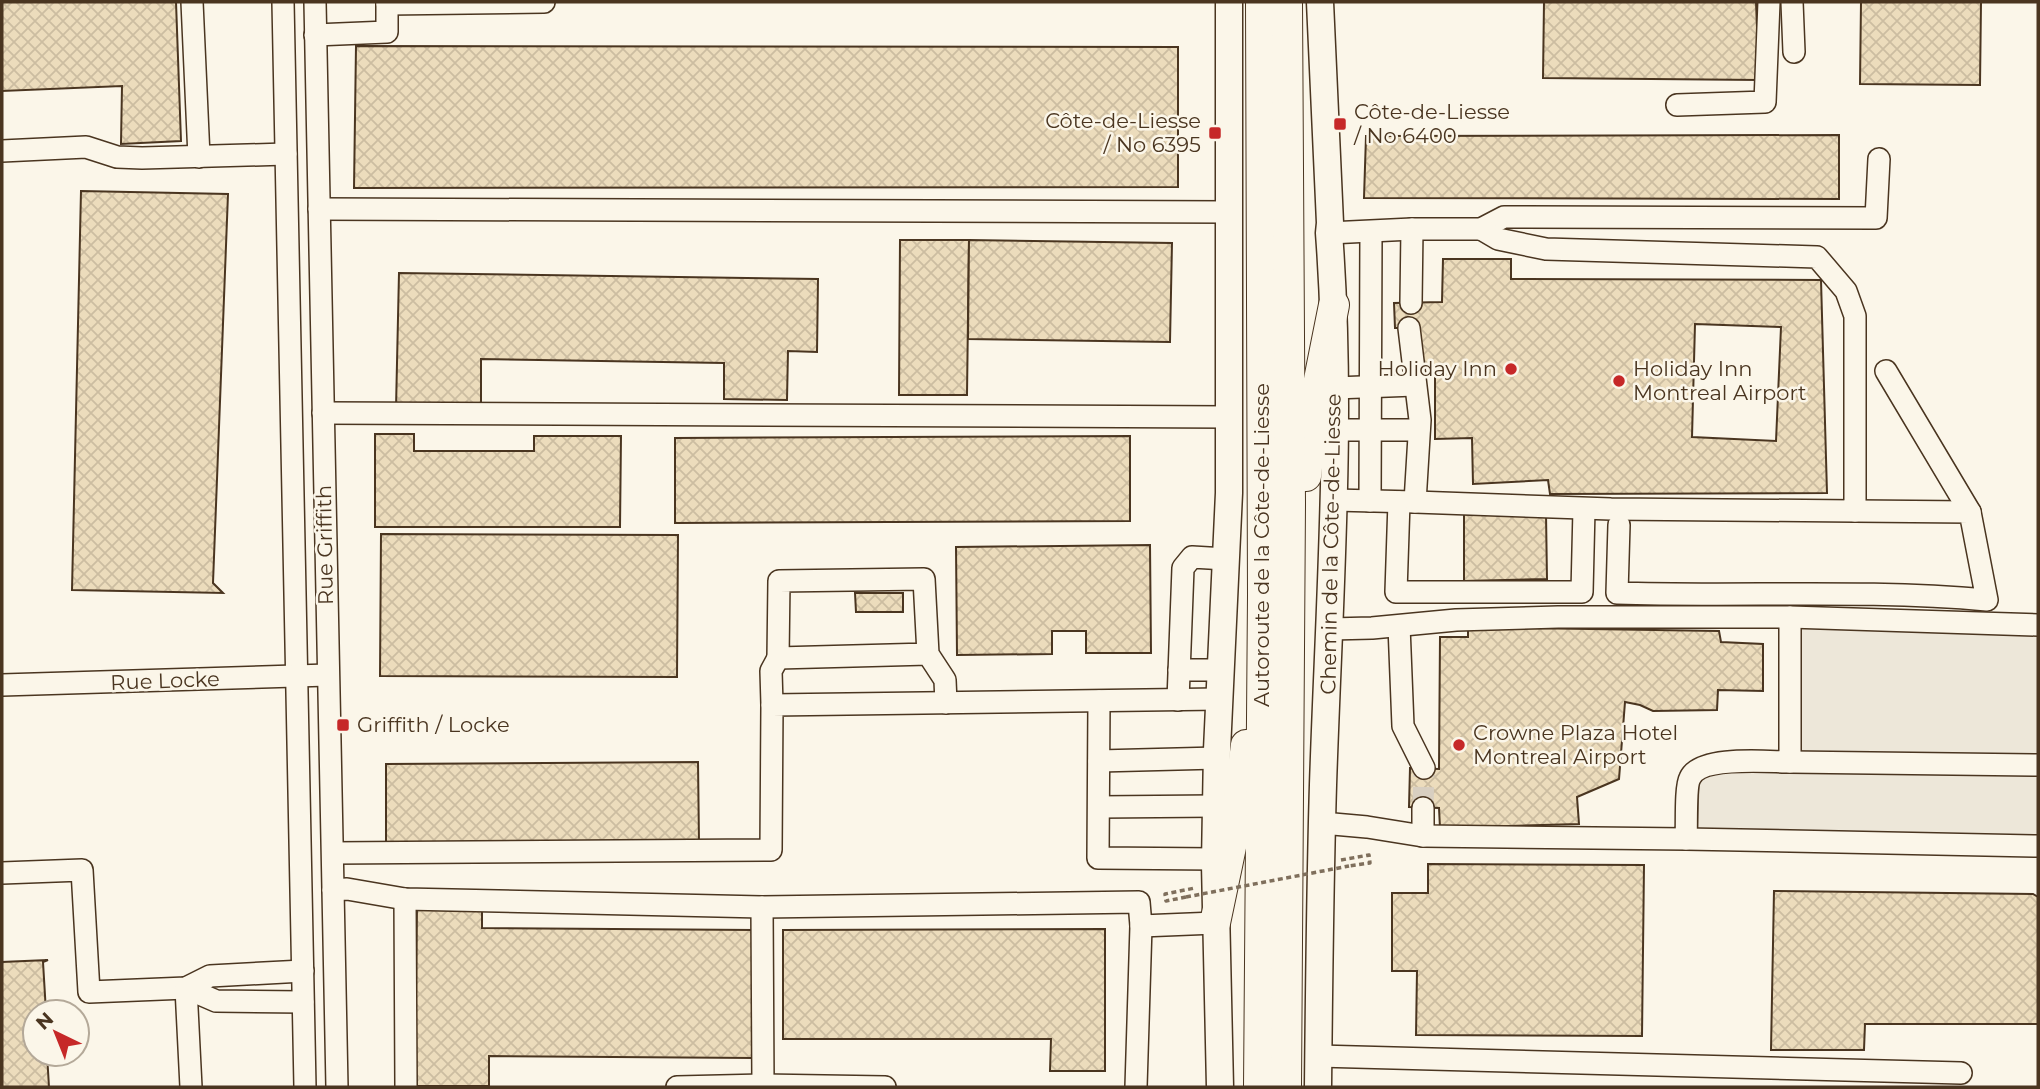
<svg xmlns="http://www.w3.org/2000/svg" width="2040" height="1089" viewBox="0 0 2040 1089" font-family="Montserrat,sans-serif">
  <defs>
    <pattern id="building-cross-hatch" width="8" height="8" patternUnits="userSpaceOnUse" patternTransform="scale(1.75)"><rect width="8" height="8" fill="#ecdcbc"/><path d="M0 0l8 8M0 8l8-8" fill="none" stroke="#ccbda1"/></pattern>
  </defs>
  <rect width="100%" height="100%" fill="#fbf6e9"/>
  <polygon fill="#ede7d9" stroke="#887966" stroke-width="2" points="1798,625 2038,628 2038,837 1697,833 1699,767 1801,766"/>
  <g fill="url(#building-cross-hatch)" stroke="#4a3520" stroke-width="2" fill-rule="evenodd">
    <polygon points="2,2 176,2 181,141 121,144 122,86 2,91"/>
    <polygon points="1544,2 1756,2 1759,80 1543,78"/>
    <polygon points="1861,2 1981,2 1980,85 1860,84"/>
    <polygon points="356,46 1178,47 1178,187 354,188"/>
    <polygon points="1839,135 1839,199 1364,198 1366,136"/>
    <polygon points="81,191 228,194 213,583 223,593 72,590"/>
    <polygon points="900,240 969,240 967,395 899,395"/>
    <polygon points="969,240 1172,243 1170,342 968,339"/>
    <path d="M1443,259H1511V279L1821,280L1827,493L1550,494L1548,480L1473,484L1472,438L1435,439V369L1417,366L1416,328H1395L1394,303L1442,302ZM1695,324L1781,327L1776,441L1692,437Z"/>
    <polygon points="399,273 818,279 817,352 788,351 787,400 724,399 724,363 481,359 481,409 396,408"/>
    <polygon points="375,434 414,434 414,451 534,451 534,436 621,436 620,527 375,527"/>
    <polygon points="1130,436 1130,521 675,523 675,438"/>
    <polygon points="1464,514 1546,514 1547,579 1464,581"/>
    <polygon points="381,534 678,535 677,677 380,676"/>
    <polygon points="1150,545 1151,653 1086,653 1086,631 1052,631 1052,654 957,655 956,547"/>
    <polygon points="855,593 903,593 903,612 856,612"/>
    <polygon points="1468,627 1719,631 1721,642 1763,644 1763,691 1718,690 1717,710 1653,711 1640,705 1625,702 1619,779 1577,797 1579,824 1440,828 1439,808 1409,807 1410,768 1439,769 1440,637 1468,637"/>
    <polygon points="698,762 699,842 386,843 386,764"/>
    <polygon points="1428,864 1644,865 1642,1036 1416,1035 1417,971 1392,971 1392,893 1428,893"/>
    <polygon points="1774,891 2033,894 2038,897 2038,1024 1865,1024 1864,1050 1771,1050"/>
    <polygon points="417,906 482,907 482,928 754,930 753,1058 489,1056 489,1086 415,1086"/>
    <polygon points="1105,929 1105,1071 1050,1071 1051,1039 783,1039 783,930"/>
    <polygon points="48,960 43,962 46,1012 35,1012 35,1054 47,1054 49,1087 2,1087 2,962"/>
  </g>
  <g fill="none" stroke-linecap="round" stroke-linejoin="round">
    <polyline stroke="#d8cfc1" stroke-width="21" stroke-dasharray="21 10" stroke-linecap="butt" points="1423,808 1424,768"/>
    <defs>
      <g id="minor">
        <polyline points="192,2 199,157"/>
        <polyline points="283,2 305,1087"/>
        <polyline points="315,2 337,1087"/>
        <polyline points="1792,2 1794,52"/>
        <polyline points="387,4 544,2"/>
        <polyline points="315,35 387,32 387,2"/>
        <polyline points="1677,105 1765,102 1769,2"/>
        <polyline points="2,151 86,147 117,157 142,158 286,154"/>
        <polyline points="319,209 1230,212"/>
        <polyline points="1329,233 1412,229 1481,229 1504,217 1876,218 1879,159"/>
        <polyline points="1411,303 1412,229"/>
        <polyline points="1886,371 1970,512"/>
        <polyline points="1335,388 1415,385"/>
        <polyline points="323,413 1230,417"/>
        <polyline points="1335,430 1419,430"/>
        <polyline points="1334,500 1415,502 1420,420 1409,328"/>
        <polyline points="1370,501 1371,232"/>
        <polyline points="1399,502 1396,592 1582,592 1584,509"/>
        <polyline points="1415,502 1611,509 1855,511 1855,316 1846,291 1817,257 1546,249 1498,239 1481,229"/>
        <path d="M1619,525L1617,593C1741,597 1864,589 1987,600L1970,512L1855,511"/>
        <polyline points="1399,626 1403,726 1424,768"/>
        <polyline points="1330,629 1372,628 1456,620 1558,617 1790,617 2038,625"/>
        <polyline points="928,654 778,658 779,581 924,579 928,654 945,680 946,703"/>
        <polyline points="1179,670 1220,670"/>
        <polyline points="2,685 328,675"/>
        <polyline points="1178,700 1183,568 1192,557 1226,559"/>
        <polyline points="1099,701 1098,858 1215,859"/>
        <polyline points="772,705 771,671 778,658"/>
        <polyline points="1099,761 1217,758"/>
        <polyline points="1790,762 2038,765"/>
        <polyline points="1099,807 1216,806"/>
        <polyline points="1423,808 1423,836"/>
        <path d="M1322,823L1367,827L1423,836L1686,839C1687,826 1685,787 1690,778C1700,755 1768,762 1790,762V617"/>
        <polyline points="1686,839 2038,846"/>
        <polyline points="333,853 771,850 772,705 1219,699"/>
        <polyline points="2,873 82,870 89,992 186,988 210,976 303,971"/>
        <polyline points="333,890 347,889 405,899 762,907 1139,902 1141,926 1215,923"/>
        <polyline points="405,899 406,1087"/>
        <polyline points="762,907 763,1085"/>
        <polyline points="186,988 216,1001 303,1002"/>
        <polyline points="186,988 191,1087"/>
        <polyline points="1318,1056 1961,1073"/>
        <polyline points="677,1087 763,1085 885,1087"/>
        <polyline points="1136,1087 1141,926"/>
      </g>
      <g id="major">
        <polyline points="1220,1087 1215,864 1217,750 1229,493 1229,2"/>
        <path d="M1318,1087C1319,986 1320,885 1323,785C1329,601 1343,417 1329,233L1330,223L1320,2"/>
      </g>
      <g id="highway">
        <polyline points="1306,476 1314,405 1334,305"/>
        <polyline points="1215,923 1236,823 1246,745"/>
        <polyline points="1259,1087 1263,595 1261,2"/>
        <polyline points="1286,1087 1290,503 1287,2"/>
      </g>
    </defs>
    <use href="#minor" stroke="#4a3520" stroke-width="24"/>
    <use href="#major" stroke="#4a3520" stroke-width="29"/>
    <use href="#highway" stroke="#4a3520" stroke-width="32"/>
    <g stroke="#7f6f5c" stroke-width="3.5" stroke-dasharray="5 3.5" stroke-linecap="butt">
      <polyline points="1341,860 1369,855 1370,863 1349,866"/>
      <polyline points="1186,897 1166,901 1165,894 1195,888"/>
    </g>
    <use href="#minor" stroke="#fbf6e9" stroke-width="21"/>
    <use href="#major" stroke="#fbf6e9" stroke-width="26"/>
    <use href="#highway" stroke="#fbf6e9" stroke-width="30"/>
    <polyline stroke="#7f6f5c" stroke-width="3.5" stroke-dasharray="5 3.5" stroke-linecap="butt" points="1186,897 1349,866"/>
  </g>
  <g fill="#c62828" stroke="#fbf6e9" stroke-width="2.5">
    <rect x="1333" y="117" width="14" height="14" rx="3.5"/>
    <rect x="1208" y="126" width="14" height="14" rx="3.5"/>
    <circle cx="1511" cy="369" r="7"/>
    <circle cx="1619" cy="381" r="7"/>
    <rect x="336" y="718" width="14" height="14" rx="3.5"/>
    <circle cx="1459" cy="745" r="7"/>
  </g>
  <g text-anchor="middle" stroke-width="5" stroke-linejoin="round" paint-order="stroke">
    <g font-size="21" fill="#4a3520" stroke="#fbf6e9" text-anchor="start">
      <text x="1354" y="119">Côte-de-Liesse<tspan x="1354" dy="24">/ No 6400</tspan></text>
      <text x="1201" y="128" text-anchor="end">Côte-de-Liesse<tspan x="1201" dy="24">/ No 6395</tspan></text>
      <text x="1497" y="376" text-anchor="end">Holiday Inn</text>
      <text x="1633" y="376">Holiday Inn<tspan x="1633" dy="24">Montreal Airport</tspan></text>
      <text x="357" y="732">Griffith / Locke</text>
      <text x="1473" y="740">Crowne Plaza Hotel<tspan x="1473" dy="24">Montreal Airport</tspan></text>
    </g>
    <g font-size="21" fill="#4a3520" stroke="#fbf6e9">
      <text transform="translate(1331 544) rotate(-89)" y="7">Chemin de la Côte-de-Liesse</text>
      <text transform="translate(325 545) rotate(-91)" y="7">Rue Griffith</text>
      <text transform="translate(1262 545) rotate(-90)" y="7">Autoroute de la Côte-de-Liesse</text>
      <text transform="translate(165 681) rotate(-2)" y="7">Rue Locke</text>
    </g>
  </g>
  <rect width="2040" height="1089" fill="none" stroke="#4a3520" stroke-width="7"/>
  <g transform="translate(56 1033) rotate(317)"><circle r="33" fill="#fbf6e9" stroke="#b4a999" stroke-width="2"/>
  <path d="M0-5L12 26L0 18L-12 26Z" fill="#c62828"/>
  <text y="-10" font-size="19" font-weight="bold" text-anchor="middle" fill="#4a3520">N</text>
  </g>
</svg>
